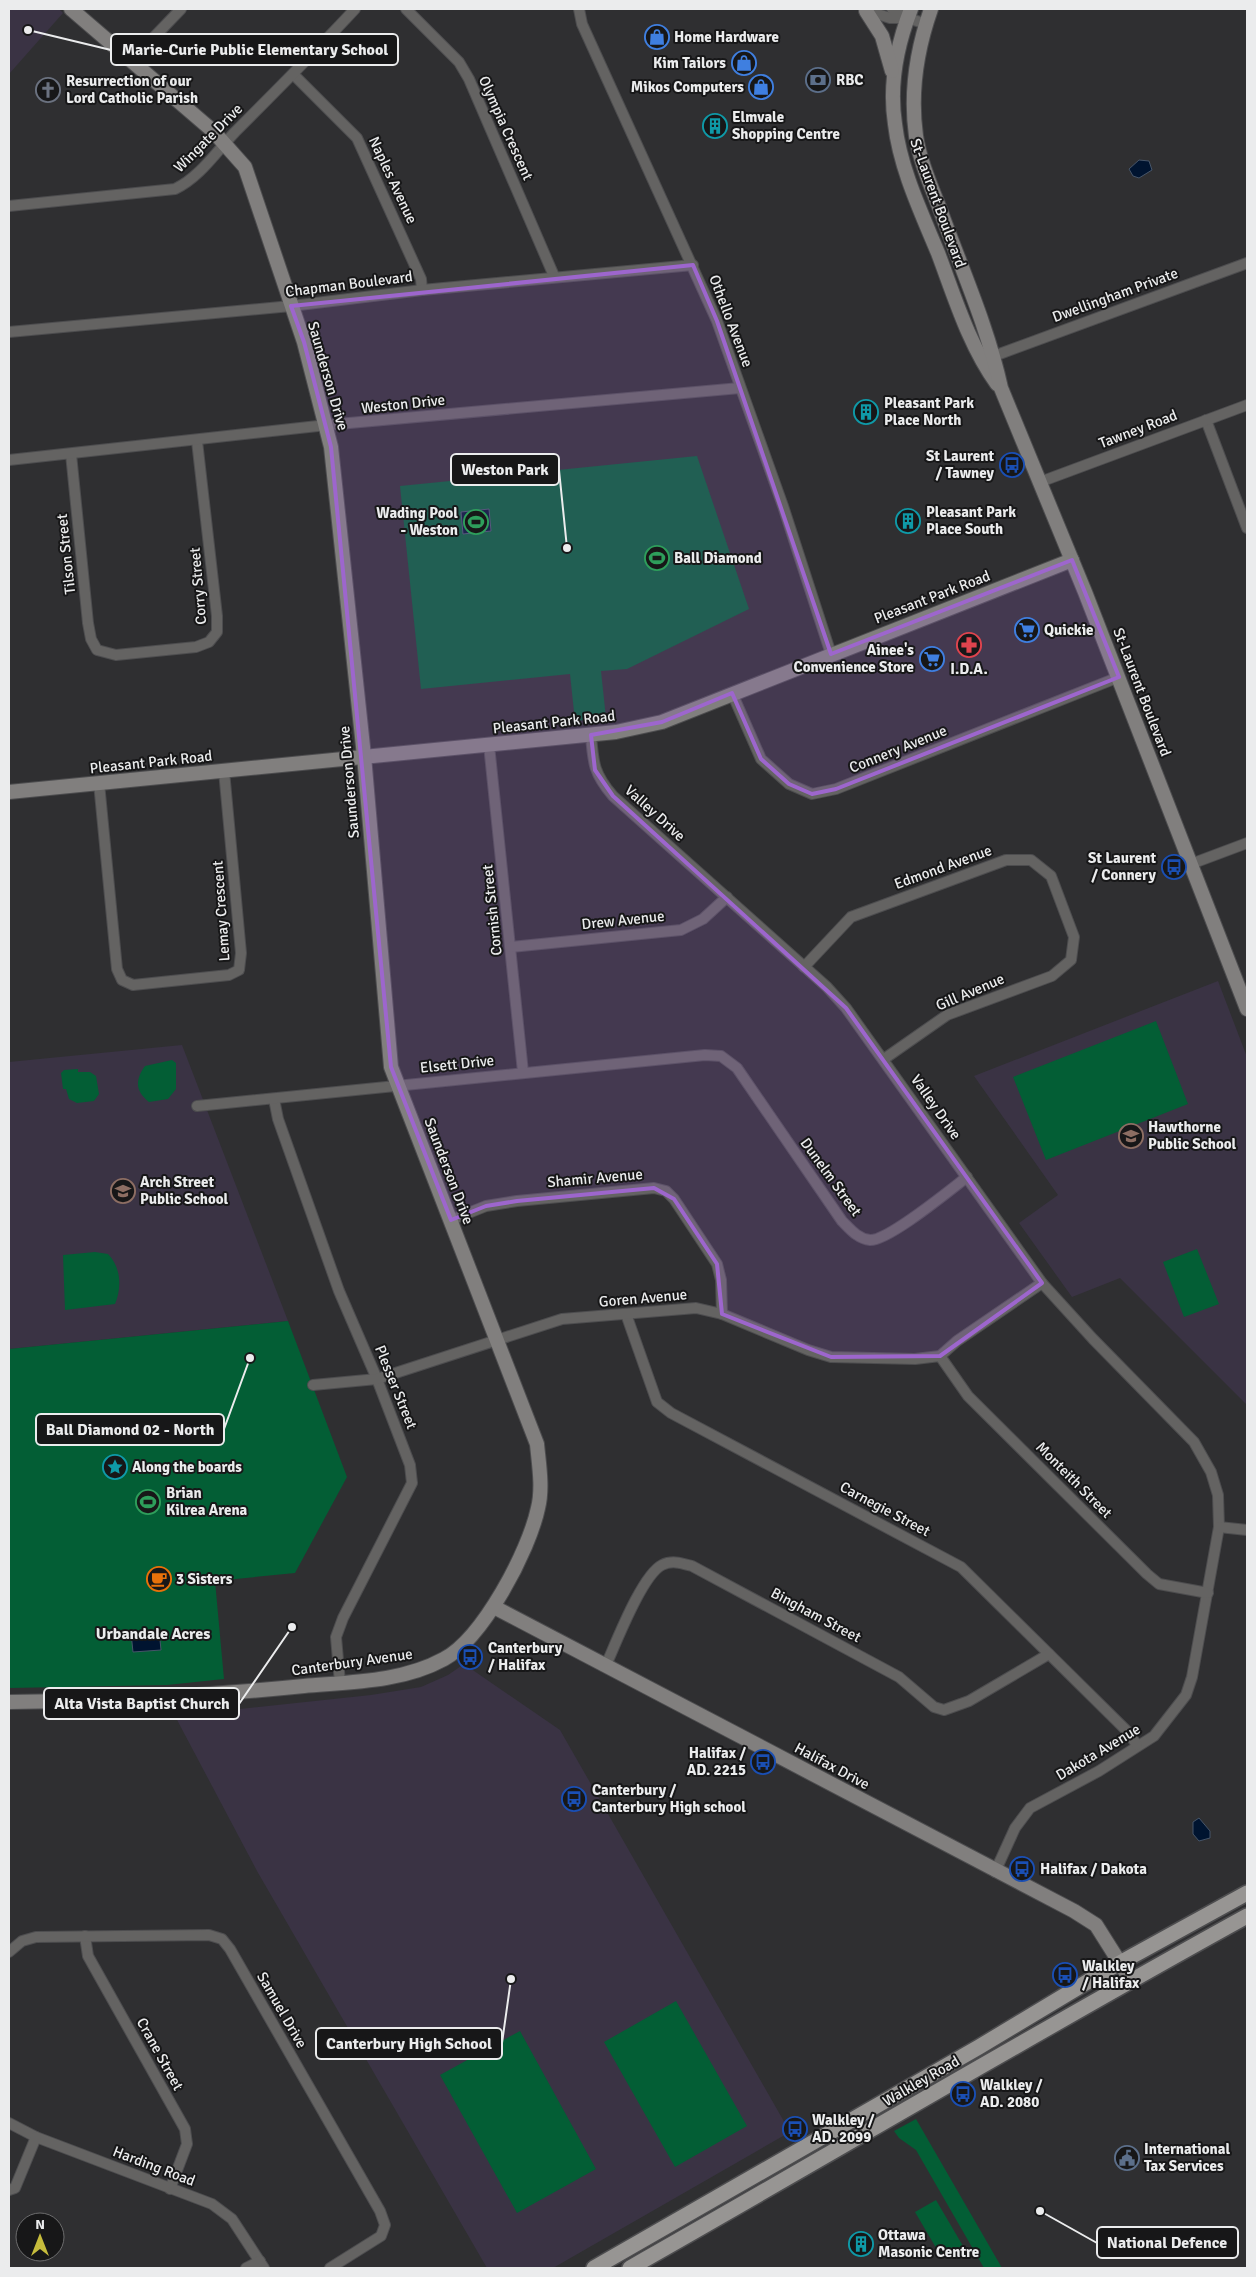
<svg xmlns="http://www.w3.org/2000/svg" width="1256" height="2277" viewBox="0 0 1256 2277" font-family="Signika,sans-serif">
  <rect width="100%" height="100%" fill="#2f2f31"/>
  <g fill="#3a3344">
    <polygon points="9,9 59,9 63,13 9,74"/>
    <polygon points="1218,981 1247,1057 1247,1405 1120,1278 1072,1297 1019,1223 1058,1195 974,1076"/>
    <polygon points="182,1045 288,1321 9,1349 9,1062"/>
    <polygon points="464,1664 560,1730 790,2132 553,2268 487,2268 257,1871 175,1716 371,1695 421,1687 448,1675"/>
  </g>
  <g fill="#035e35">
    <polygon points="697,456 749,609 627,669 601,671 606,718 575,721 570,674 421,689 400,486"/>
    <polygon points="1156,1021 1188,1104 1046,1160 1013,1077"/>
    <path d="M172,1060L176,1063V1089L168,1099L149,1102C135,1091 135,1080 145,1066Z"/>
    <polygon points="78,1069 78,1072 90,1072 96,1076 99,1094 94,1101 77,1103 69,1099 66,1089 63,1089 61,1073 64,1070"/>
    <polygon points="1197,1249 1219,1304 1184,1317 1163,1262"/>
    <path d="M95,1252L108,1254C121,1267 122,1288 115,1304L65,1310L63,1255Z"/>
    <polygon points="288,1321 347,1477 295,1573 215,1581 224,1679 167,1685 9,1688 9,1349"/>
    <polygon points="676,2001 747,2126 675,2167 604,2042"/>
    <polygon points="520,2031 596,2169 517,2213 440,2075"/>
    <polygon points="916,2119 1002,2268 984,2268 916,2150 899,2138 894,2131"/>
    <polygon points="936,2200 963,2246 942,2258 915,2212"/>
  </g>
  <g fill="#001430" stroke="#465569">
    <polygon points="1139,160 1149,161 1152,170 1139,178 1133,176 1129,169"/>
    <polygon points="489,509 491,531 463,534 461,512"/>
    <polygon points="159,1630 161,1650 133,1652 131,1633"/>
    <polygon points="1199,1818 1210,1831 1210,1838 1199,1841 1193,1834 1193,1822"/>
  </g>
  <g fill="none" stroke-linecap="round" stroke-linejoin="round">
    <defs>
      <g id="street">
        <polyline points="406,9 459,62 469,79 554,276"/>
        <polyline points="579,9 582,24 717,321 783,506 831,654"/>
        <polyline points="892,9 908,18 926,24"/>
        <polyline points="865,10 890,18 908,18"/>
        <polyline points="131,61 181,9"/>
        <polyline points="294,75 357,138 421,279 422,290"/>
        <path d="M9,206L175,189C200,177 216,152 235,132C276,91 316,51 355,9"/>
        <polyline points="9,332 291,306 422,290 693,265"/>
        <polyline points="994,356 1247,263"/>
        <polyline points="1206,420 1247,528"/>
        <polyline points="71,454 88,623 91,639 97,650 116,655 196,647 209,642 217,632 217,616 197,441"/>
        <polyline points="9,460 327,425 740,388"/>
        <polyline points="1040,482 1247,405"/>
        <polyline points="732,693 761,759 789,784 812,794 836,789 1119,677"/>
        <path d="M591,735C593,763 594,774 613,796L827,987L846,1008L1042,1283L1093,1339L1194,1442L1211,1472L1218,1495L1219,1527L1192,1677L1186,1695L1154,1736L1099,1771L1030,1808L1015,1828L995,1872"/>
        <polyline points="489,745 523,1072"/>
        <polyline points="99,783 117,969 122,980 133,985 229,975 239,970 241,953 224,771"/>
        <polyline points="1191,864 1247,843"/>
        <polyline points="511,947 681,930 703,919 727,897"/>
        <polyline points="804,967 851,917 1006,860 1031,860 1051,876 1074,937 1071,960 1052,976 947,1015 884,1059"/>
        <polyline points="274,1099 278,1119 339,1291 377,1379 410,1465 412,1483 343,1618 336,1637 340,1683"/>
        <path d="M197,1106L705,1055L721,1056L737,1068L842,1221C850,1229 858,1239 870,1240C888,1241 950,1190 967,1177"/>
        <polyline points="451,1220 486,1206 517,1201 654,1188 666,1191 674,1199 717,1264 721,1280 722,1314"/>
        <polyline points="626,1314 657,1402 671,1413 961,1567 1127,1731 1137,1745"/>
        <polyline points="940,1356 968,1396 1147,1574 1159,1584 1208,1593"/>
        <polyline points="313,1385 377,1379 562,1319 696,1308 722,1314 808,1350 831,1357 915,1359 940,1356 957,1341 1042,1283"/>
        <polyline points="1219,1527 1247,1530"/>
        <path d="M606,1665C616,1643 642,1575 662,1565C672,1560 681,1563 692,1566L899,1677L934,1707L944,1710L969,1701L1049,1654"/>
        <polyline points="85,1936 88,1956 185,2129 187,2144 170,2189"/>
        <polyline points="9,1952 22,1941 36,1937 209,1935 222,1939 230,1949 380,2211 385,2225 381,2236 330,2268"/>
        <polyline points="9,2123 36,2137 212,2204 232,2219 264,2268"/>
        <polyline points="9,2190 15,2188 36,2137"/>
        <polyline points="246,2268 260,2261"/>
      </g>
      <g id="secondary">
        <path d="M911,9C897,45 889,85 895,124C900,168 921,212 938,253C955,298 969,345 997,384"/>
        <path d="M931,9C917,49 910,93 916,136C920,162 932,188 941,212C962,270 988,328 1001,388L1085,592L1247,1009"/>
        <polyline points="866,11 882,36 892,71"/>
        <polyline points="9,792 616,732 662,722 1072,560"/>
        <polyline points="494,1607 1074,1911 1096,1925 1130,1979"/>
        <path d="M9,1702C108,1701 205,1696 304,1686C351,1682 402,1682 444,1659C483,1638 529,1551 538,1508C543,1488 539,1465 537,1444L391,1067L364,756L331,447L304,342L245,167L213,131L71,9"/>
      </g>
      <g id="primary">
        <polyline points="594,2268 979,2047 1107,1970 1247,1893"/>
        <path d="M630,2268C836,2151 1040,2030 1247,1916"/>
      </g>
    </defs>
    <use href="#street" stroke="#4d4d4f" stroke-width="12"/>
    <use href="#secondary" stroke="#4d4d4f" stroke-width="16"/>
    <use href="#primary" stroke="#4d4d4f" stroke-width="18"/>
    <use href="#street" stroke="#646362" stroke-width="10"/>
    <use href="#secondary" stroke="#817f7e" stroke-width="14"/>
    <use href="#primary" stroke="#979593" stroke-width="15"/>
  </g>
  <path fill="#9d66cd" fill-opacity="0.2" stroke="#9d66cd" stroke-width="4" stroke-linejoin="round" d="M693,265L717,321L831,654L1072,560L1119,677L836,789L812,794L789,784L761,759L732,693L662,722L591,735L595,770L613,796L846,1008L1042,1283L940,1356L831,1357L722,1314L717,1264L674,1199L654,1188L517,1201L486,1206L451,1220L391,1067L331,447L304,342L291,306Z"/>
  <defs>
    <symbol id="shop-ring" viewBox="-11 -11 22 22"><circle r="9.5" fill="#171718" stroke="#3f7fe0" stroke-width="1.5"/><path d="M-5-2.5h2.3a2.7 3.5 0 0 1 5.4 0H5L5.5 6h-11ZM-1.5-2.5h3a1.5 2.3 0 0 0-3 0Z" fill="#3f7fe0"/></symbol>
    <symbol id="bank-ring" viewBox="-11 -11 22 22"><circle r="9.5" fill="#171718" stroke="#5c6f8a" stroke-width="1.5"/><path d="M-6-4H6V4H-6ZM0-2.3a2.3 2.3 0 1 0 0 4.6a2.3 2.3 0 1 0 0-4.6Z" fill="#5c6f8a"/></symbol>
    <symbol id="church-ring" viewBox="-11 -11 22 22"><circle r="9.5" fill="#171718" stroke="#6b7280" stroke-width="1.5"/><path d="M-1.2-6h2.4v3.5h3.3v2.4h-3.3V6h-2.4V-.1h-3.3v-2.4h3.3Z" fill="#6b7280"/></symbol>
    <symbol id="building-ring" viewBox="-11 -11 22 22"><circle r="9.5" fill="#171718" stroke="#0f9aa8" stroke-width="1.5"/><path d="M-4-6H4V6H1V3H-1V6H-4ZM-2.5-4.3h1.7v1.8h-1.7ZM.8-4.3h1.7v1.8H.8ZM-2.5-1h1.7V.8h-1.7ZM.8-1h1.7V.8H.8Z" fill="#0f9aa8"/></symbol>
    <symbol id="bus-ring" viewBox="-11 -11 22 22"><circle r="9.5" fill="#171718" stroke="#1a4fb4" stroke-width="1.5"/><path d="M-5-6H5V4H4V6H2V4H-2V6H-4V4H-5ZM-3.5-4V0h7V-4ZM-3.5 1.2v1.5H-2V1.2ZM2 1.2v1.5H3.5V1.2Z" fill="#1a4fb4"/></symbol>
    <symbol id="stadium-ring" viewBox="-11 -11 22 22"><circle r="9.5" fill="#171718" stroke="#2e9e5b" stroke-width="1.5"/><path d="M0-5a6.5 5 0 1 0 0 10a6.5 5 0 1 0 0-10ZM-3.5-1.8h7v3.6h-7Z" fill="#2e9e5b"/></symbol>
    <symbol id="supermarket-ring" viewBox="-11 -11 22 22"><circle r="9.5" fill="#171718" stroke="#3f7fe0" stroke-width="1.5"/><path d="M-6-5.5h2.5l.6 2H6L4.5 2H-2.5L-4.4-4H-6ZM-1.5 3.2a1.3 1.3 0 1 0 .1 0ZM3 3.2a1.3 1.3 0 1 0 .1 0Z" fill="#3f7fe0"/></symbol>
    <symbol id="pharmacy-ring" viewBox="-11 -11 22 22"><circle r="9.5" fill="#171718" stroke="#e0444e" stroke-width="1.5"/><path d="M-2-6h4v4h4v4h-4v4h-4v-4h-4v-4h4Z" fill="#e0444e"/></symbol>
    <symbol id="school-ring" viewBox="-11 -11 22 22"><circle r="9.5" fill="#171718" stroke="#8d6e63" stroke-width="1.5"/><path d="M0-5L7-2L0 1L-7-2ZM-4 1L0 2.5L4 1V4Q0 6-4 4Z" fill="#8d6e63"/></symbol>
    <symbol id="sight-ring" viewBox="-11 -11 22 22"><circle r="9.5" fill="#171718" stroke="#0f9aa8" stroke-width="1.5"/><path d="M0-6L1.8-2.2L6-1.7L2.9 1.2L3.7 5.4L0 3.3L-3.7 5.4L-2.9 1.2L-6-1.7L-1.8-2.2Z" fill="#0f9aa8"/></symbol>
    <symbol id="cafe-ring" viewBox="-11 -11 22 22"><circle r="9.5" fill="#171718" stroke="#e8710a" stroke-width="1.5"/><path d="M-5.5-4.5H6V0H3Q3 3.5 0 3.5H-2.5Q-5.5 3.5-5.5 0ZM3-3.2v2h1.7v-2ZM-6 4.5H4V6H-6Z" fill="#e8710a"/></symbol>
    <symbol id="civic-ring" viewBox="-11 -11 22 22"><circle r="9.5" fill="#171718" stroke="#5c6f8a" stroke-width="1.5"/><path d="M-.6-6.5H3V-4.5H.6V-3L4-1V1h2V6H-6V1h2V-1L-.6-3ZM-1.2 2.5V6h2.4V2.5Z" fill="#5c6f8a"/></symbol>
  </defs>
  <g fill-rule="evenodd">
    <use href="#shop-ring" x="643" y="23" width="28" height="28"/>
    <use href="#shop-ring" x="730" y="49" width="28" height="28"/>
    <use href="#bank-ring" x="804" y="66" width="28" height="28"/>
    <use href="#shop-ring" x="747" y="73" width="28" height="28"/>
    <use href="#church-ring" x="34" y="76" width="28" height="28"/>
    <use href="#building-ring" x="701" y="112" width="28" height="28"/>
    <use href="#building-ring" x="852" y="398" width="28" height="28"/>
    <use href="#bus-ring" x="998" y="451" width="28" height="28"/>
    <use href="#building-ring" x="894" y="507" width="28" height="28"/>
    <use href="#stadium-ring" x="462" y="508" width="28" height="28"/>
    <use href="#stadium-ring" x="643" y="544" width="28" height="28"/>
    <use href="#supermarket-ring" x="1013" y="616" width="28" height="28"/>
    <use href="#pharmacy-ring" x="955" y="631" width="28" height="28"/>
    <use href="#supermarket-ring" x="918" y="645" width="28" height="28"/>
    <use href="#bus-ring" x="1160" y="853" width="28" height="28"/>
    <use href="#school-ring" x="1117" y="1122" width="28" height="28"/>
    <use href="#school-ring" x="109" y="1177" width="28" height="28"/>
    <use href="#sight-ring" x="101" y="1453" width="28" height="28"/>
    <use href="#stadium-ring" x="134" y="1488" width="28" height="28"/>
    <use href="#cafe-ring" x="145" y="1565" width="28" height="28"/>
    <use href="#bus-ring" x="456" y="1643" width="28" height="28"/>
    <use href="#bus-ring" x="749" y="1748" width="28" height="28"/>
    <use href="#bus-ring" x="560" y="1785" width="28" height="28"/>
    <use href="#bus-ring" x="1008" y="1855" width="28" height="28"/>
    <use href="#bus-ring" x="1051" y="1961" width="28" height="28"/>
    <use href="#bus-ring" x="949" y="2080" width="28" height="28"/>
    <use href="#bus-ring" x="781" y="2115" width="28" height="28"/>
    <use href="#civic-ring" x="1113" y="2144" width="28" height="28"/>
    <use href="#building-ring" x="847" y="2230" width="28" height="28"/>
  </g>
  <g text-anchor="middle" stroke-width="4" stroke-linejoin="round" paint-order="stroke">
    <g font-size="15" font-weight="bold" fill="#ebeced" stroke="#171718" text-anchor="start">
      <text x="674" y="42">Home Hardware</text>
      <text x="726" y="68" text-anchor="end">Kim Tailors</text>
      <text x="836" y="85">RBC</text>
      <text x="66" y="86">Resurrection of our<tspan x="66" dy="17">Lord Catholic Parish</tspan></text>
      <text x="744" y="92" text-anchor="end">Mikos Computers</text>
      <text x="732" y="122">Elmvale<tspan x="732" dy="17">Shopping Centre</tspan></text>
      <text x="884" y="408">Pleasant Park<tspan x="884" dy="17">Place North</tspan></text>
      <text x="994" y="461" text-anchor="end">St Laurent<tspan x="994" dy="17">/ Tawney</tspan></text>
      <text x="926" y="517">Pleasant Park<tspan x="926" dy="17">Place South</tspan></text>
      <text x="458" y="518" text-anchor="end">Wading Pool<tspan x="458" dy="17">- Weston</tspan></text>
      <text x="674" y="563">Ball Diamond</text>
      <text x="1044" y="635">Quickie</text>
      <text x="914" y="655" text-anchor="end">Ainee's<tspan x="914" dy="17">Convenience Store</tspan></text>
      <text x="969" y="674" text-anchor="middle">I.D.A.</text>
      <text x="1156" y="863" text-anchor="end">St Laurent<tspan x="1156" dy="17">/ Connery</tspan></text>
      <text x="1148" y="1132">Hawthorne<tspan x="1148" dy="17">Public School</tspan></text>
      <text x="140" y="1187">Arch Street<tspan x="140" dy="17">Public School</tspan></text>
      <text x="132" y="1472">Along the boards</text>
      <text x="166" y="1498">Brian<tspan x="166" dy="17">Kilrea Arena</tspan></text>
      <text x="176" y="1584">3 Sisters</text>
      <text x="488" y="1653">Canterbury<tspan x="488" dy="17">/ Halifax</tspan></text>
      <text x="746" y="1758" text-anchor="end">Halifax /<tspan x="746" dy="17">AD. 2215</tspan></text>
      <text x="592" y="1795">Canterbury /<tspan x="592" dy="17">Canterbury High school</tspan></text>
      <text x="1040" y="1874">Halifax / Dakota</text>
      <text x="1082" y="1971">Walkley<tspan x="1082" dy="17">/ Halifax</tspan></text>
      <text x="980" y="2090">Walkley /<tspan x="980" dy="17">AD. 2080</tspan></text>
      <text x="812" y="2125">Walkley /<tspan x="812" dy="17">AD. 2099</tspan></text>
      <text x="1144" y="2154">International<tspan x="1144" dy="17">Tax Services</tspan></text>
      <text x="878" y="2240">Ottawa<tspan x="878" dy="17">Masonic Centre</tspan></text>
    </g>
    <g font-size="15" fill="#ebeced" stroke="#171718">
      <text transform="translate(506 128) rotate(66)" y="5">Olympia Crescent</text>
      <text transform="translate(208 138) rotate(-45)" y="5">Wingate Drive</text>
      <text transform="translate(393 180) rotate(65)" y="5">Naples Avenue</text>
      <text transform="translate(938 203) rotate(70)" y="5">St-Laurent Boulevard</text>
      <text transform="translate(349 284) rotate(-7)" y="5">Chapman Boulevard</text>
      <text transform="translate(1115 295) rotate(-20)" y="5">Dwellingham Private</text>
      <text transform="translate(731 321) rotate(69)" y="5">Othello Avenue</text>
      <text transform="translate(328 376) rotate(74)" y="5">Saunderson Drive</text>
      <text transform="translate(403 404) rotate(-6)" y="5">Weston Drive</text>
      <text transform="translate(1138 429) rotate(-21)" y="5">Tawney Road</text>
      <text transform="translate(66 554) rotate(-96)" y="5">Tilson Street</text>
      <text transform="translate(198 586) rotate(-95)" y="5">Corry Street</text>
      <text transform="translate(932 597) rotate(-21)" y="5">Pleasant Park Road</text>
      <text transform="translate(1142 692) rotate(69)" y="5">St-Laurent Boulevard</text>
      <text transform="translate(554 722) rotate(-6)" y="5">Pleasant Park Road</text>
      <text transform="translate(898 749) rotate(-22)" y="5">Connery Avenue</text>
      <text transform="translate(151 762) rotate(-6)" y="5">Pleasant Park Road</text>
      <text transform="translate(349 782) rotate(-95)" y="5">Saunderson Drive</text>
      <text transform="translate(655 813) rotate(42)" y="5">Valley Drive</text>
      <text transform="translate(943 867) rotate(-20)" y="5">Edmond Avenue</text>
      <text transform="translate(492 910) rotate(-96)" y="5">Cornish Street</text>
      <text transform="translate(221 911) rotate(-94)" y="5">Lemay Crescent</text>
      <text transform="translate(623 920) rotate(-6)" y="5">Drew Avenue</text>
      <text transform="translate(970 992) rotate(-23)" y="5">Gill Avenue</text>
      <text transform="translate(457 1064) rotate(-6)" y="5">Elsett Drive</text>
      <text transform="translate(936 1107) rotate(55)" y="5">Valley Drive</text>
      <text transform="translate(449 1171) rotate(69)" y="5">Saunderson Drive</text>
      <text transform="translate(831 1177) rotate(54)" y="5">Dunelm Street</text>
      <text transform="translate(595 1178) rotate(-5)" y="5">Shamir Avenue</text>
      <text transform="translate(643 1298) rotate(-5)" y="5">Goren Avenue</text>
      <text transform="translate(396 1387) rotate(68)" y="5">Plesser Street</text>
      <text transform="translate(1074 1480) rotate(45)" y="5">Monteith Street</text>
      <text transform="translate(885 1509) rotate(28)" y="5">Carnegie Street</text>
      <text transform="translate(816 1615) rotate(28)" y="5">Bingham Street</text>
      <text transform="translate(352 1662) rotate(-8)" y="5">Canterbury Avenue</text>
      <text transform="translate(1098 1752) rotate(-31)" y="5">Dakota Avenue</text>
      <text transform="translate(832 1766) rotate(28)" y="5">Halifax Drive</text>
      <text transform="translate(282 2010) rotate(60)" y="5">Samuel Drive</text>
      <text transform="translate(160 2054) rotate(61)" y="5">Crane Street</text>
      <text transform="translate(921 2081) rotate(-30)" y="5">Walkley Road</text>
      <text transform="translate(154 2166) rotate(21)" y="5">Harding Road</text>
    </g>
    <g font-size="16" font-weight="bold" fill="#ebeced" stroke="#171718">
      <text x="153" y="1639">Urbandale Acres</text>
    </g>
  </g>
  <path fill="none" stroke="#ebeced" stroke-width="2" d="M28 30L111 50M567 548L559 470M250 1358L224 1429M292 1627L239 1704M511 1979L502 2043M1040 2211L1097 2243"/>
  <g fill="#ebeced" stroke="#171718" stroke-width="2">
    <circle cx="28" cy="30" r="5"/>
    <circle cx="567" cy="548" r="5"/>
    <circle cx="250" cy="1358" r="5"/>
    <circle cx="292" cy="1627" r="5"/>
    <circle cx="511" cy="1979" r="5"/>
    <circle cx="1040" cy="2211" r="5"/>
  </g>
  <g fill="#171718" stroke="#ebeced" stroke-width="2">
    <rect x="111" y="34" width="287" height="31" rx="5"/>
    <rect x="451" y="454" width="108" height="31" rx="5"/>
    <rect x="36" y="1414" width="188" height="31" rx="5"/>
    <rect x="44" y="1688" width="195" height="31" rx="5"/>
    <rect x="316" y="2028" width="186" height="31" rx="5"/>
    <rect x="1097" y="2227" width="141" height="31" rx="5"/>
  </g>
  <g font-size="16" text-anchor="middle" font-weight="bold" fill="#ebeced">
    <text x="255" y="55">Marie-Curie Public Elementary School</text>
    <text x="505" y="475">Weston Park</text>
    <text x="130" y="1435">Ball Diamond 02 - North</text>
    <text x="142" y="1709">Alta Vista Baptist Church</text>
    <text x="409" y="2049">Canterbury High School</text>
    <text x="1167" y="2248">National Defence</text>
  </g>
  <rect width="1256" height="2277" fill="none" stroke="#ebeced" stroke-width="20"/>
  <g transform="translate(40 2237)"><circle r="24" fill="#171718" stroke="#6c6c6d"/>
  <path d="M0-4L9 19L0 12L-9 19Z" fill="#c6bc3c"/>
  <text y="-8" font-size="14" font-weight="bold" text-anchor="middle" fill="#ebeced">N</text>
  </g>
</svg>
